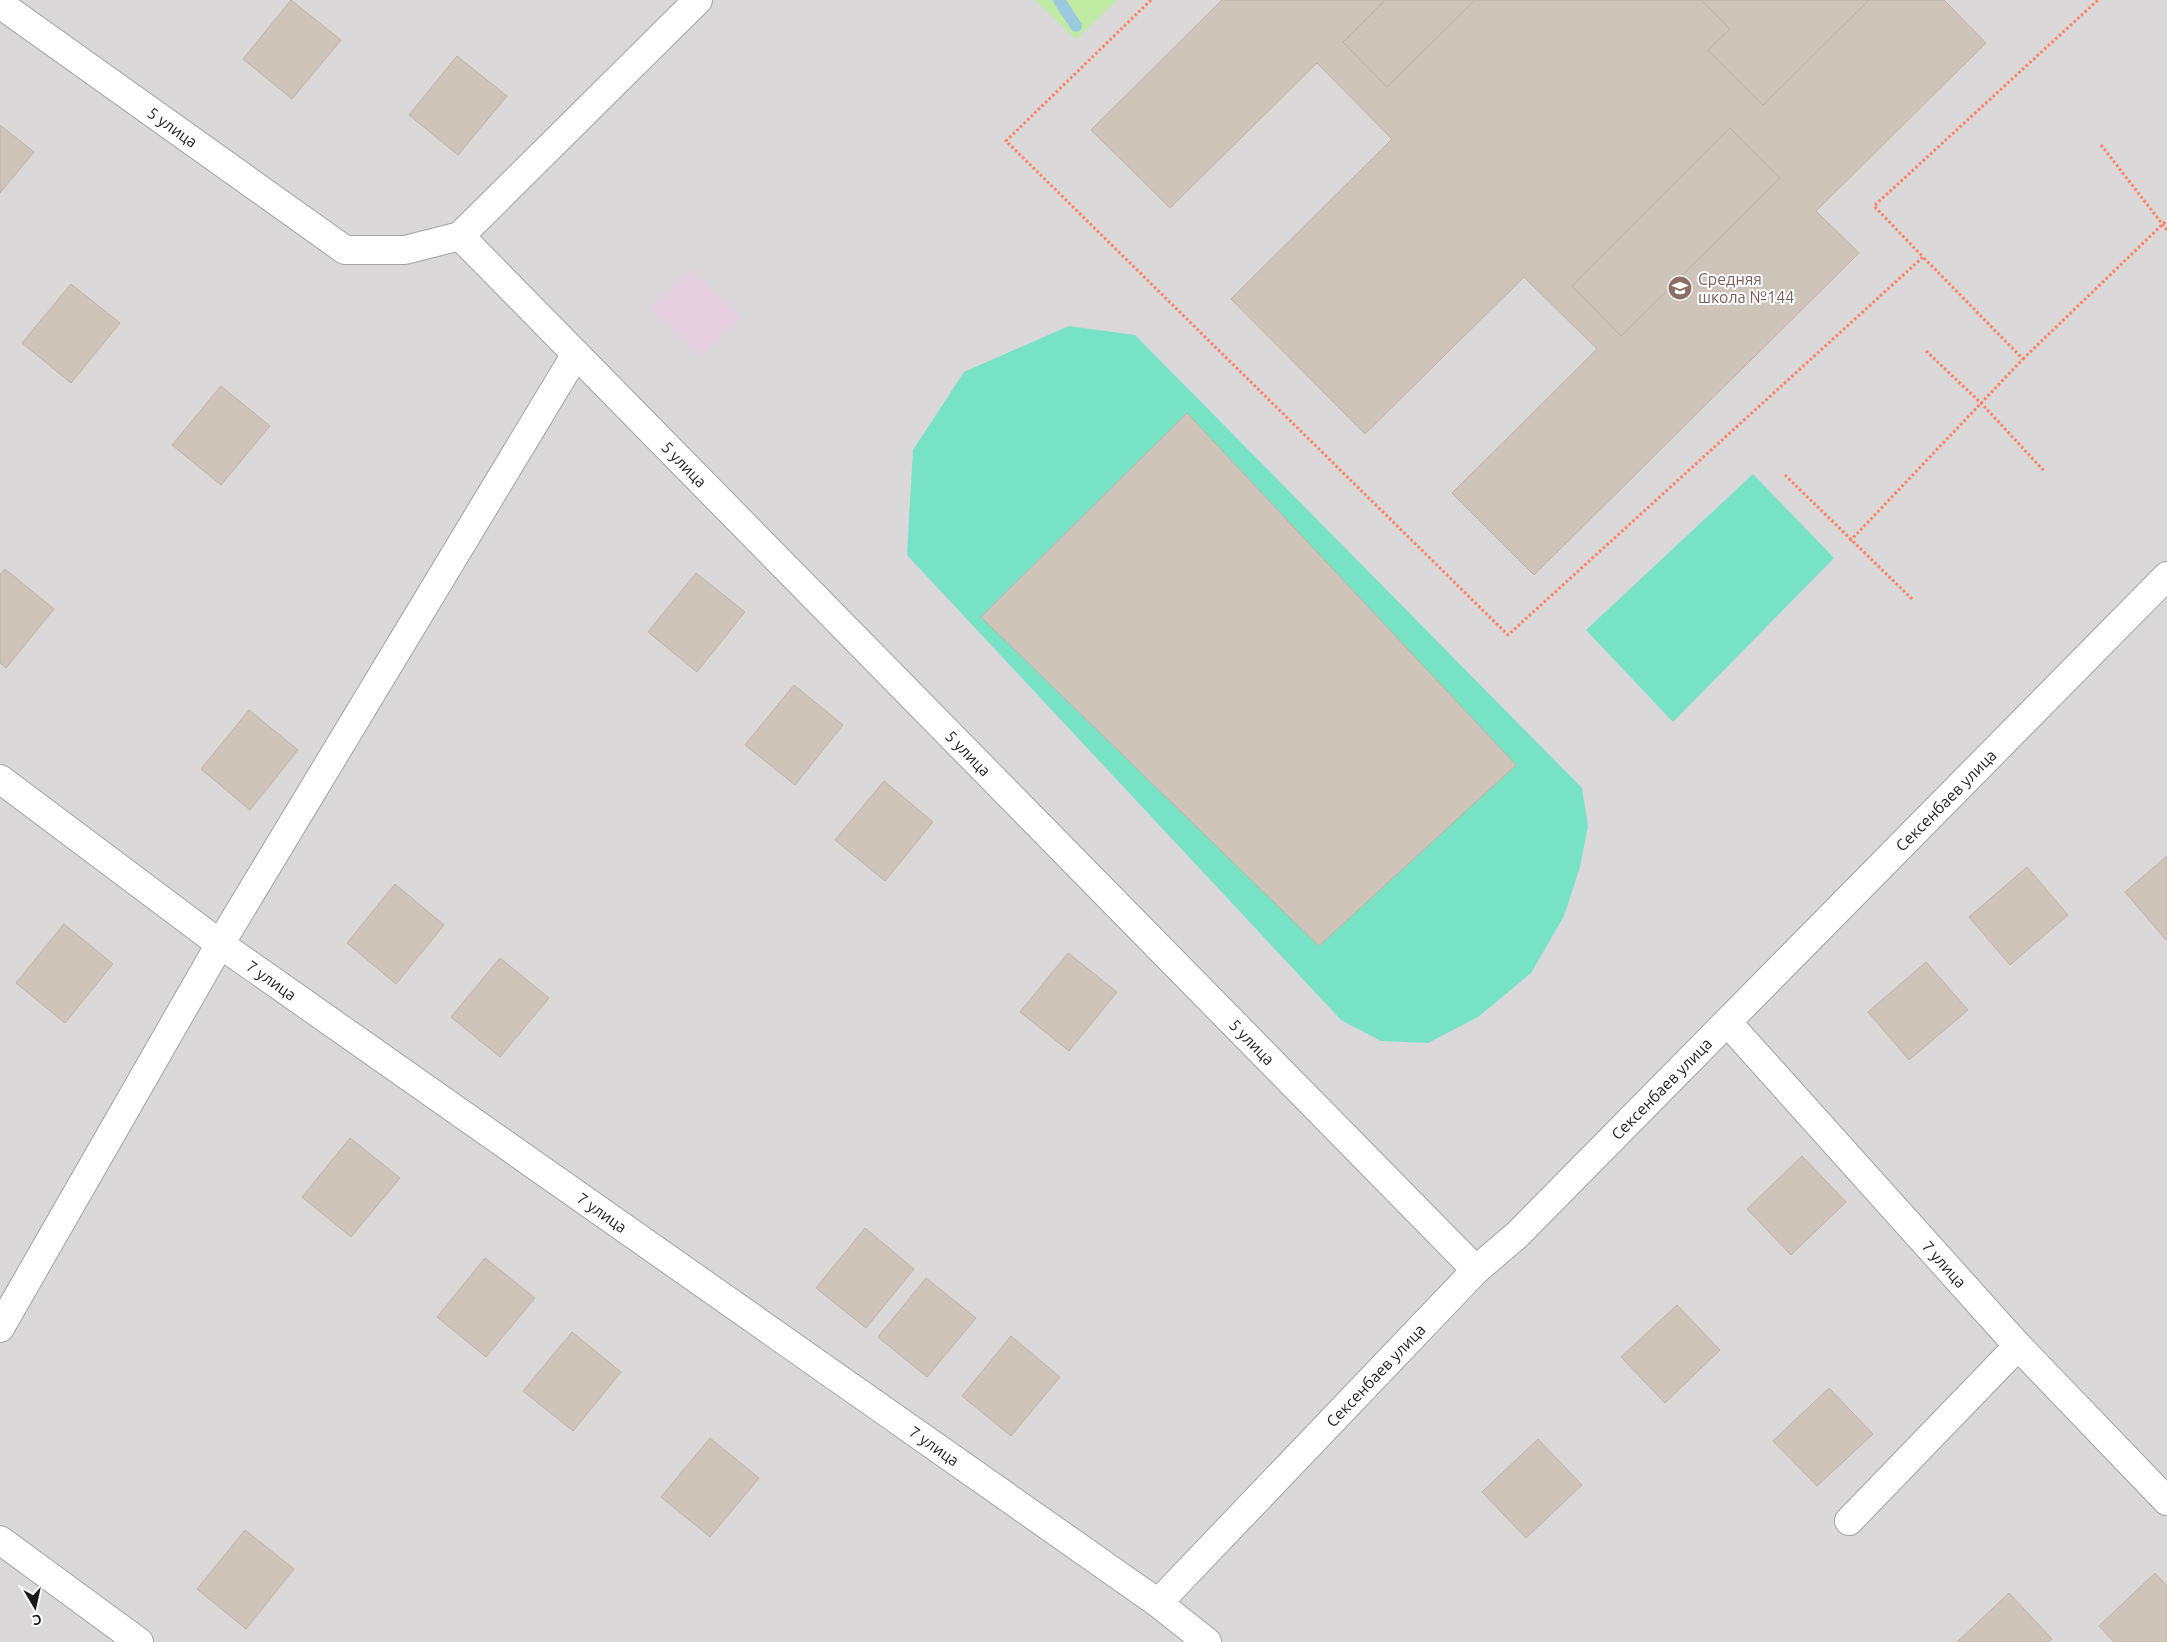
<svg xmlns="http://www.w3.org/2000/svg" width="2167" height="1642" viewBox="0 0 2167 1642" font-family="Ubuntu,sans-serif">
  <rect width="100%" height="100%" fill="#eeebe0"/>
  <rect fill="#dad8d8" x="0" y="0" width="2167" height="1642"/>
  <polygon fill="#e7d1e1" points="690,269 740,317 702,357 651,309"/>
  <polygon fill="#bfeca2" points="1035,0 1117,0 1076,39"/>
  <g fill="#78e3c4">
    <polygon points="1069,326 1135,335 1582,788 1588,826 1580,867 1564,916 1531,973 1478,1017 1428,1043 1381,1041 1341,1020 907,555 913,450 964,372"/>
    <polygon points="1753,474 1834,558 1673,722 1586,630"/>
  </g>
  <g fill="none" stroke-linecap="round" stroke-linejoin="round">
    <polyline stroke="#9dc9df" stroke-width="12" points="1059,0 1076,26"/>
  </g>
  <g fill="#cec4b9" stroke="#c0b2a2">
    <polygon points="291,0 341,40 292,99 243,59"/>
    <polygon points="1222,0 1944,0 1986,43 1816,211 1859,253 1534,575 1452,493 1597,349 1524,277 1365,434 1231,299 1392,139 1317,63 1170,208 1091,130"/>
    <polygon points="1385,0 1475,0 1387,87 1343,42"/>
    <polygon points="1701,0 1869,0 1763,105 1708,50 1730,29"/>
    <polygon points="457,56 507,96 458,155 409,115"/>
    <polygon points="0,125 34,152 0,193"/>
    <polygon points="1730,128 1780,178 1621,336 1572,286"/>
    <polygon points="71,284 120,323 71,383 22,343"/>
    <polygon points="221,386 270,426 221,485 172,445"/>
    <polygon points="1187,413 1516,765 1319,946 981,617"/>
    <polygon points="5,569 54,609 6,668 0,663 0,575"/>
    <polygon points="696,573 745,612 697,672 648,632"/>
    <polygon points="794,685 843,725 795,785 745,745"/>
    <polygon points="249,710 298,750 250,810 201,769"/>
    <polygon points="884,781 933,822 885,881 835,840"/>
    <polygon points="2167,856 2167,939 2166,940 2125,892"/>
    <polygon points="2027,867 2068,915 2010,965 1969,917"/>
    <polygon points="395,884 444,925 396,984 347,943"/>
    <polygon points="64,924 113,964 65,1023 16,983"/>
    <polygon points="1068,953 1117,992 1069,1051 1020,1012"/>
    <polygon points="500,958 549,998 500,1057 451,1017"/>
    <polygon points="1926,962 1968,1010 1909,1060 1868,1012"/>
    <polygon points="350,1138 400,1178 351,1237 302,1197"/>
    <polygon points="1802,1156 1846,1202 1791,1255 1747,1209"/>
    <polygon points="865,1228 914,1269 866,1328 816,1288"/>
    <polygon points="485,1258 535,1298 486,1357 437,1317"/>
    <polygon points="926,1278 976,1318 927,1377 878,1337"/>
    <polygon points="1677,1305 1720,1350 1665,1403 1621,1357"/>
    <polygon points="572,1332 621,1372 573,1431 523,1391"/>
    <polygon points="1011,1336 1060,1377 1011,1436 962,1396"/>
    <polygon points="1829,1388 1873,1434 1817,1486 1773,1441"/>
    <polygon points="710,1438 759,1478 710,1537 661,1497"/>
    <polygon points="1538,1439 1582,1485 1526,1538 1482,1492"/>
    <polygon points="245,1530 294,1569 246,1629 197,1589"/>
    <polygon points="2155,1573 2167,1586 2167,1642 2114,1642 2099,1626"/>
    <polygon points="2009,1593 2052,1639 2049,1642 1957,1642"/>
  </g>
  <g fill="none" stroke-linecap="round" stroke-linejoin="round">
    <defs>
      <g id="minor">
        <path id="s1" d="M0,4L345,250H405L460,236L698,0"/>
        <path id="s2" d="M460,236L1476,1270"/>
        <path id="s3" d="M0,779L220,944L1158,1603L1207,1642"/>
        <path id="s4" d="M1728,1023L2018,1346L2167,1501"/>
        <polyline points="0,1328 220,944 576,354"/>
        <polyline points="1849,1521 2018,1346"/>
        <polyline points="0,1540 139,1642"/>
        <path id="s5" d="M1158,1603L1476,1270L1517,1235L2167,576"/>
      </g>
    </defs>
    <use href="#minor" stroke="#a2a2a2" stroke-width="30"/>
    <g stroke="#ff8060" stroke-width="3" stroke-dasharray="2.5 2.5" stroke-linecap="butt">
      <polyline points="1151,0 1006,141 1508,635 1923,257 1874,206 2098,0"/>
      <polyline points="2101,145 2167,230"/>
      <polyline points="1926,351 1981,403 2045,472"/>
      <polyline points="2023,359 2167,220"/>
      <polyline points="1785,475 1913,600"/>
      <polyline points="1850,541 2023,359 1923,257"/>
    </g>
    <use href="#minor" stroke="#fff" stroke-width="28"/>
  </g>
  <defs>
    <symbol id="school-disc" viewBox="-11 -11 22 22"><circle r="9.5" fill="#8d6e63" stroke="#fff"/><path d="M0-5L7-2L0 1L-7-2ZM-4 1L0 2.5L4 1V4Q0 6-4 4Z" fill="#fff"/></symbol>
  </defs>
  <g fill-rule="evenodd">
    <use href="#school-disc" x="1666" y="274" width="28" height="28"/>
  </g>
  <g text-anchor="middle" stroke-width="4" stroke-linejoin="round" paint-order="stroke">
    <g font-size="16" fill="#1b1b1b" stroke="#fff">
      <text dy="6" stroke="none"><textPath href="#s1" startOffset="212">5 улица</textPath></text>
      <text dy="6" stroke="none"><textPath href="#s2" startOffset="320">5 улица</textPath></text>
      <text dy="6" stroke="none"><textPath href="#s2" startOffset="725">5 улица</textPath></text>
      <text dy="6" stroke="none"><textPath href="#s5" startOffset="1125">Сексенбаев улица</textPath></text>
      <text dy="6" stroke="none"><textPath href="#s3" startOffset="338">7 улица</textPath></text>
      <text dy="6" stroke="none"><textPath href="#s2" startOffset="1130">5 улица</textPath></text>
      <text dy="6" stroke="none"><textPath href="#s5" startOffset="720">Сексенбаев улица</textPath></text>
      <text dy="6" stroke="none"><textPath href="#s3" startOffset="742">7 улица</textPath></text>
      <text dy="6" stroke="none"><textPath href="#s4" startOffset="324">7 улица</textPath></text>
      <text dy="6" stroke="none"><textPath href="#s5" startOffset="315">Сексенбаев улица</textPath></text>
      <text dy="6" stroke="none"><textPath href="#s3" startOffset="1148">7 улица</textPath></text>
    </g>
    <g font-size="16" fill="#785e54" stroke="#fff" text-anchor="start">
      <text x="1698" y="285">Средняя<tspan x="1698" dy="18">школа №144</tspan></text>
    </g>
  </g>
  <g transform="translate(35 1607) rotate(171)" stroke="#ffffff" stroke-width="4" paint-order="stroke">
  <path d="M0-4L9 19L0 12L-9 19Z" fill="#1b1b1b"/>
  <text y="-8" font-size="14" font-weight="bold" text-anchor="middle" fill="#1b1b1b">С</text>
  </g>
</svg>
